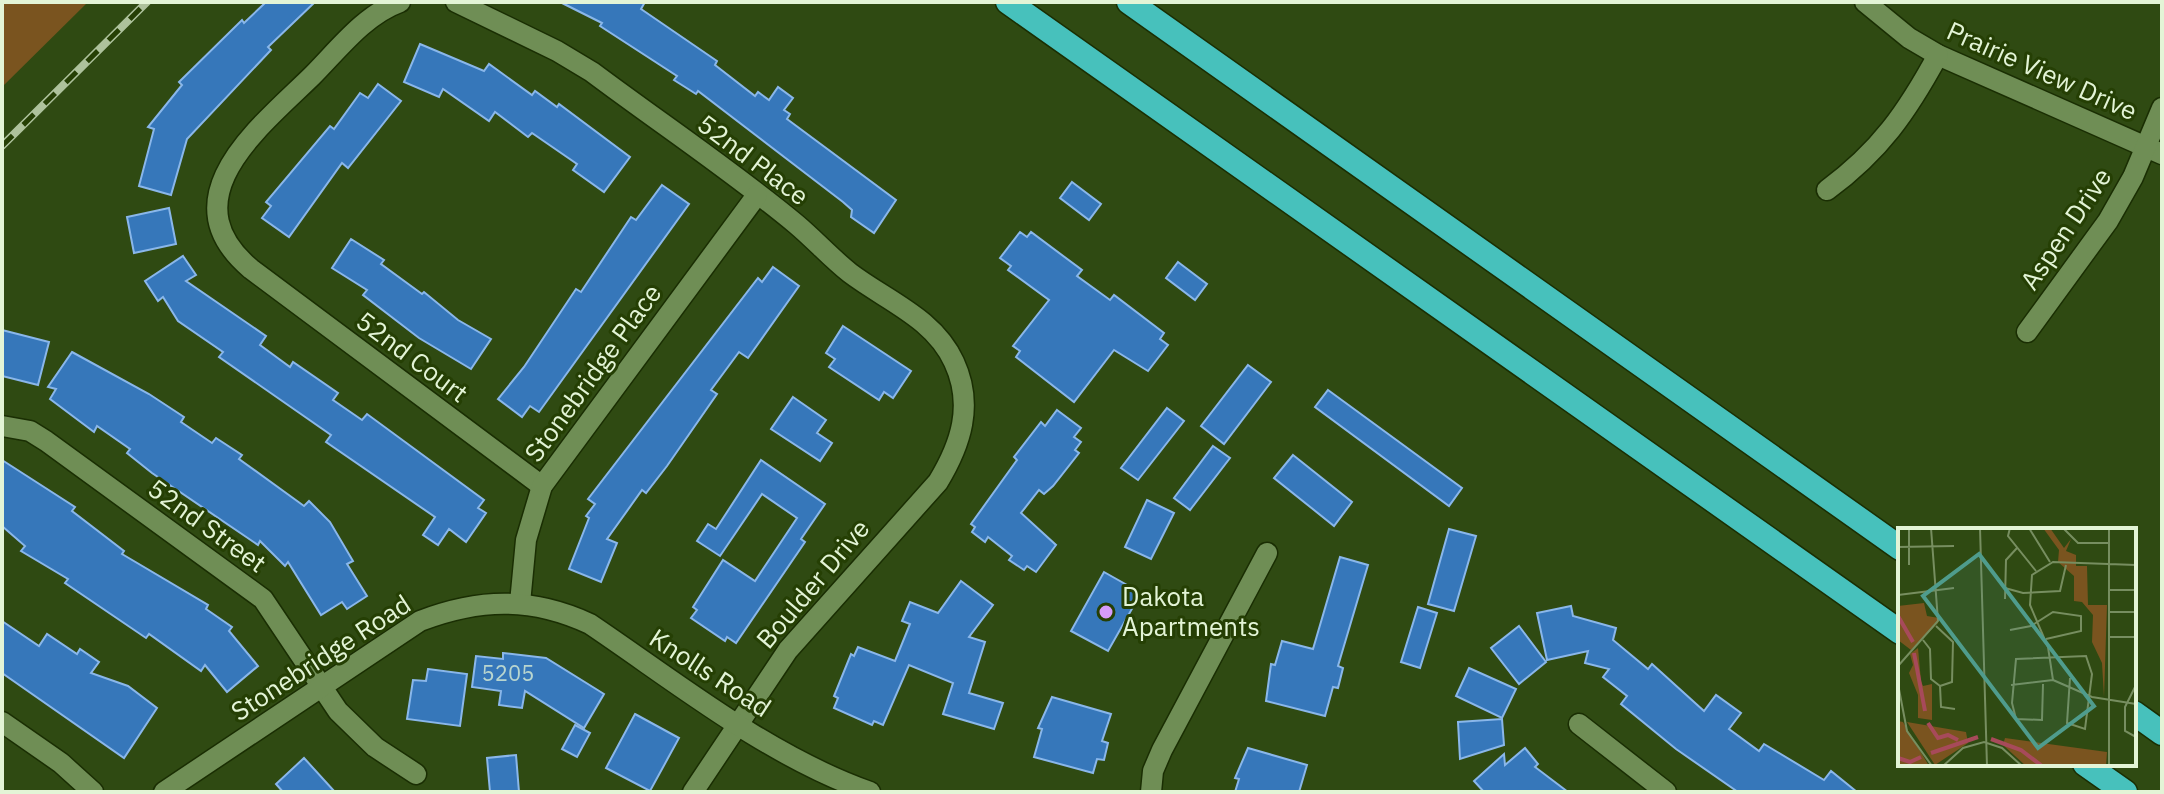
<svg xmlns="http://www.w3.org/2000/svg" width="2164" height="794" viewBox="0 0 2164 794" font-family="'IBM Plex Sans',sans-serif">
  <rect width="100%" height="100%" fill="#2f4a12"/>
  <polygon fill="#7a541f" points="2,2 88,2 2,87"/>
  <g fill="#3677ba" stroke="#8ab7ea" stroke-width="2">
    <polygon points="266,2 315,2 268,47 271,50 187,139 171,195 139,186 154,129 148,127 182,85 179,82 242,20 244,23"/>
    <polygon points="560,2 645,2 641,9 717,61 715,65 755,96 758,92 769,100 778,87 793,98 784,110 790,114 787,119 896,200 874,233 851,217 852,210 843,202 698,91 696,94 674,80 677,76 600,26 602,23"/>
    <polygon points="420,44 484,71 489,64 532,95 535,91 557,107 559,104 630,157 604,192 573,170 577,164 532,133 528,137 495,112 489,121 443,89 439,97 404,82"/>
    <polygon points="378,84 401,101 348,168 342,163 289,237 262,218 271,206 266,202 330,126 334,129 360,93 368,98"/>
    <polygon points="1072,182 1101,204 1089,220 1060,198"/>
    <polygon points="662,185 689,204 539,412 530,406 522,417 498,399 524,367 576,289 581,292 631,217 636,220"/>
    <polygon points="169,208 176,244 134,253 127,217"/>
    <polygon points="1020,232 1027,237 1031,232 1082,270 1077,276 1110,300 1114,295 1164,333 1160,339 1168,345 1148,371 1114,350 1074,402 1016,357 1020,351 1013,346 1049,300 1008,270 1011,266 1000,258"/>
    <polygon points="351,239 384,260 381,264 422,294 424,292 458,320 491,339 471,369 419,338 363,295 367,290 332,268"/>
    <polygon points="183,256 196,275 186,281 266,336 260,345 290,367 293,362 338,393 333,400 362,420 367,414 484,500 478,508 486,513 466,542 449,529 438,545 423,535 435,517 326,442 331,435 219,357 223,352 178,321 163,297 158,301 145,281"/>
    <polygon points="1178,262 1207,284 1195,300 1166,278"/>
    <polygon points="773,267 799,286 748,358 739,352 711,390 717,394 667,466 646,493 642,490 607,539 617,543 601,582 569,569 589,518 586,516 595,504 588,499 758,278 762,282"/>
    <polygon points="843,326 911,371 893,398 884,392 879,400 829,367 835,359 826,353"/>
    <polygon points="2,330 49,342 38,385 2,376"/>
    <polygon points="72,352 149,394 184,417 181,422 212,443 216,438 242,455 239,459 304,506 309,501 330,522 353,561 347,564 367,596 347,609 342,602 321,615 288,562 285,566 260,541 258,545 152,473 127,453 130,449 97,426 94,432 50,399 56,389 48,387"/>
    <polygon points="1248,365 1271,382 1224,444 1201,426"/>
    <polygon points="1328,390 1462,488 1449,506 1315,407"/>
    <polygon points="793,397 826,420 817,433 832,443 820,461 771,429"/>
    <polygon points="1167,408 1184,421 1138,480 1121,468"/>
    <polygon points="1057,410 1081,428 1074,437 1081,442 1075,450 1079,453 1053,486 1044,494 1039,490 1021,513 1056,545 1036,572 1027,566 1024,570 1009,560 1012,556 988,537 985,542 972,532 975,527 971,524 1017,460 1014,457 1041,422 1045,426"/>
    <polygon points="1213,446 1230,458 1190,510 1174,498"/>
    <polygon points="1293,455 1352,502 1334,526 1274,478"/>
    <polygon points="2,460 75,507 72,511 124,551 122,554 208,605 206,609 232,627 229,631 258,666 227,692 205,665 201,671 149,634 146,638 65,583 68,579 21,551 25,546 2,526"/>
    <polygon points="761,460 825,504 801,539 805,542 736,643 727,637 725,641 691,618 697,610 693,607 723,560 755,581 797,518 762,494 720,556 697,541 708,524 716,529"/>
    <polygon points="1147,500 1174,513 1151,559 1125,547"/>
    <polygon points="1449,529 1476,536 1454,611 1428,604"/>
    <polygon points="1340,557 1368,565 1338,666 1343,668 1338,688 1333,687 1325,716 1266,701 1271,664 1275,665 1282,641 1313,649"/>
    <polygon points="1104,572 1141,593 1108,651 1071,631"/>
    <polygon points="961,581 993,605 969,637 985,642 969,693 1003,703 994,729 943,714 953,683 909,665 883,725 874,721 872,725 834,708 838,698 834,696 851,654 854,656 858,647 895,661 910,624 902,621 910,602 938,613"/>
    <polygon points="1571,606 1573,616 1616,628 1613,640 1648,669 1652,664 1704,711 1716,695 1741,713 1729,729 1759,751 1764,744 1824,780 1831,771 1857,792 1738,792 1676,749 1621,704 1627,696 1603,677 1609,669 1585,663 1588,651 1547,660 1537,613"/>
    <polygon points="1418,607 1437,613 1420,668 1401,662"/>
    <polygon points="2,621 39,646 47,634 77,654 80,649 99,662 91,673 128,686 157,708 124,758 2,673"/>
    <polygon points="1519,626 1546,662 1519,684 1491,648"/>
    <polygon points="503,653 546,658 604,694 584,728 525,691 522,708 499,705 501,691 472,687 476,656 503,659"/>
    <polygon points="1469,668 1516,689 1502,718 1456,696"/>
    <polygon points="428,669 467,674 460,726 407,719 413,680 426,681"/>
    <polygon points="1052,697 1111,714 1102,741 1108,743 1104,760 1097,759 1093,773 1034,757 1042,729 1038,728"/>
    <polygon points="635,714 679,738 650,791 606,768"/>
    <polygon points="1502,719 1504,745 1460,759 1458,722"/>
    <polygon points="575,725 590,733 577,757 562,749"/>
    <polygon points="1248,748 1307,765 1299,792 1235,792 1239,779 1235,778"/>
    <polygon points="1525,748 1538,764 1535,767 1568,792 1484,792 1474,781 1504,754 1505,765"/>
    <polygon points="516,755 519,792 490,792 487,758"/>
    <polygon points="304,758 335,792 283,792 276,784"/>
  </g>
  <g fill="none" stroke-linecap="round" stroke-linejoin="round">
    <defs>
      <g id="minor">
        <path d="M400,2C364,15 338,50 312,76C260,127 167,198 251,269L542,486"/>
        <path d="M456,2L557,51L592,72C660,123 731,170 796,224C815,240 831,258 850,273C887,301 934,318 954,362C974,405 961,444 938,482L788,650L693,792"/>
        <polyline points="1865,2 1909,38 1938,55 2162,154"/>
        <path d="M1827,190C1880,151 1907,112 1938,55"/>
        <polyline points="2027,332 2108,221 2133,177 2162,108"/>
        <polyline points="2,426 30,431 46,441 263,599 338,711 375,747 416,774"/>
        <polyline points="520,603 526,540 542,486 757,195"/>
        <polyline points="2,722 61,763 93,792"/>
        <polyline points="1579,724 1666,792"/>
        <path d="M164,792L420,621C480,598 532,597 590,624C679,684 768,756 870,792"/>
        <polyline points="1151,792 1153,771 1162,750 1267,553"/>
      </g>
      <g id="highway">
        <polyline points="1008,2 1900,632"/>
        <polyline points="1129,2 1900,548"/>
        <polyline points="2134,713 2162,733"/>
        <polyline points="2085,764 2125,792"/>
      </g>
    </defs>
    <use href="#minor" stroke="#1a2e03" stroke-width="23"/>
    <use href="#highway" stroke="#1a2e03" stroke-width="27"/>
    <use href="#minor" stroke="#6f8e55" stroke-width="20"/>
    <use href="#highway" stroke="#47c1bc" stroke-width="24"/>
    <defs>
      <polyline id="rail" points="2,146 147,2"/>
    </defs>
    <use href="#rail" stroke="#aec29c" stroke-width="8"/>
    <use href="#rail" stroke="#253f04" stroke-width="5" stroke-dasharray="15" stroke-linecap="butt"/>
  </g>
  <circle fill="#d69bfa" stroke="#253f04" stroke-width="3" cx="1106" cy="612" r="8"/>
  <g text-anchor="middle" stroke-width="6" stroke-linejoin="round" paint-order="stroke">
    <g font-size="22" fill="#b8d5cf">
      <text x="508" y="681">5205</text>
    </g>
    <g font-size="26" fill="#e3f4d6" stroke="#253f04">
      <text transform="translate(2042 71) rotate(24)" y="9">Prairie View Drive</text>
      <text transform="translate(753 160) rotate(37)" y="9">52nd Place</text>
      <text transform="translate(2066 229) rotate(-56)" y="9">Aspen Drive</text>
      <text transform="translate(412 357) rotate(37)" y="9">52nd Court</text>
      <text transform="translate(593 373) rotate(-54)" y="9">Stonebridge Place</text>
      <text transform="translate(207 526) rotate(36)" y="9">52nd Street</text>
      <text transform="translate(813 584) rotate(-50)" y="9">Boulder Drive</text>
      <text transform="translate(321 658) rotate(-33)" y="9">Stonebridge Road</text>
      <text transform="translate(710 673) rotate(33)" y="9">Knolls Road</text>
    </g>
    <g font-size="26" fill="#e3f4d6" stroke="#253f04" text-anchor="start">
      <text x="1122" y="606">Dakota<tspan x="1122" dy="30">Apartments</tspan></text>
    </g>
  </g>
  <g transform="translate(1898 528)">
    <rect width="238" height="238" fill="#2f4a12"/>
    <path d="M145,0H152L166,20L173,11L168,23L178,27V38H189L190,77H209L206,169L204,135L194,114L195,87L184,74L176,73V48L160,34L161,22ZM26,75L29,88L41,90L40,95L13,122L0,112V78ZM20,120L23,153L25,158L34,156V192L20,190V167L11,145L15,137L12,126ZM0,193L5,194L31,238L0,237ZM9,194L68,204L70,215L37,237ZM107,210L209,224L208,238H128L105,217Z" fill="#7a541f"/>
    <path fill="none" stroke="#a74a5a" stroke-width="4" d="M0,88L15,114M16,125L27,183M30,195L40,210L50,207L60,212M93,211L123,222L144,238M33,225L80,209M0,230L12,234L23,229"/>
    <path fill="none" stroke="#778e60" stroke-width="2" d="M82,0L89,238M112,0L110,8L138,43M131,0L152,34M165,0L180,15H211M0,19L56,18M11,37V0M107,60L125,65L162,63L168,37M211,62H238M0,67L56,60M107,71L108,32L119,20M211,84H238M38,98L55,114L54,154L42,158M112,102L133,98L155,84L183,88V103L148,111M211,109H238M25,112L32,121L33,151L42,158M0,138L40,93L33,0M155,152L150,119L132,77L134,47L155,34L238,37M155,152L194,169L238,176M0,156L9,203L34,238M145,156L144,192L118,191L114,175L118,131L188,128L194,146L187,201L169,195L172,150M113,157L155,152M238,157L227,179V203L238,209M42,158L43,179L57,181M45,238L65,220L86,214L104,220L124,238M211,238V0"/>
    <path fill="#4f9c8d" fill-opacity="0.15" stroke="#4f9c8d" stroke-width="4" d="M81,26L196,178L140,220L25,68Z"/>
    <rect width="238" height="238" fill="none" stroke="#e3f4d6" stroke-width="4"/>
  </g>
  <rect width="2164" height="794" fill="none" stroke="#e3f4d6" stroke-width="8"/>
</svg>
